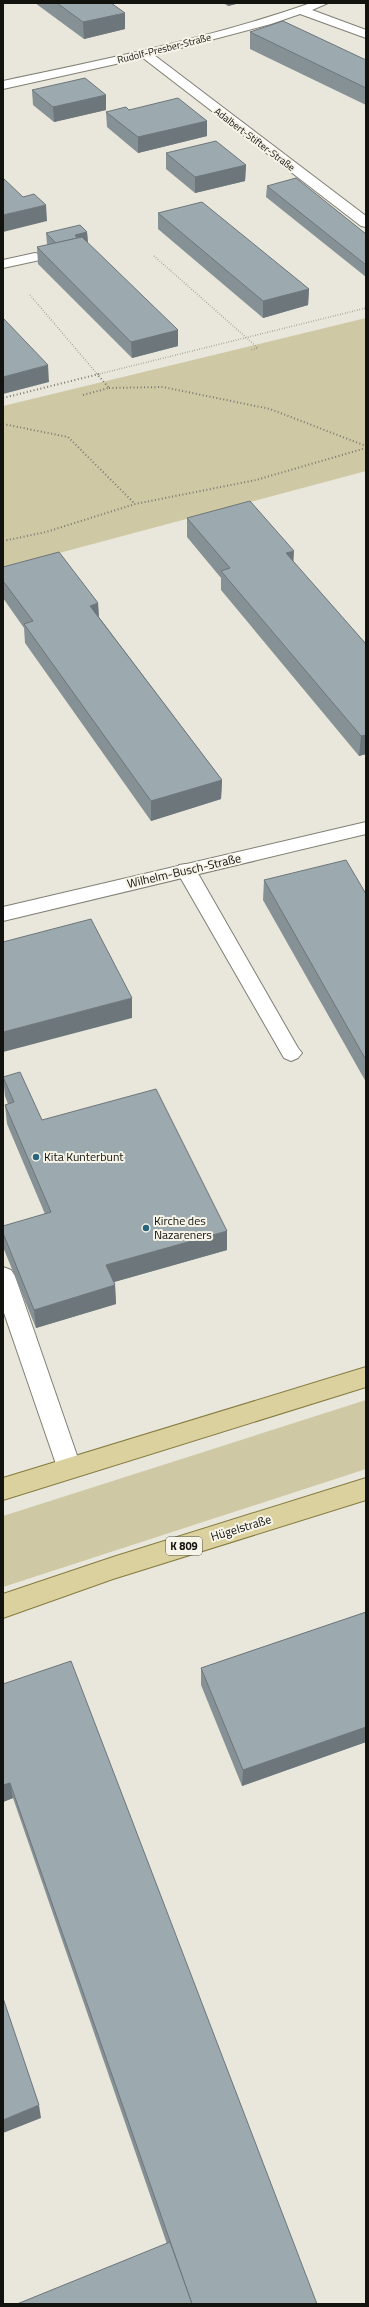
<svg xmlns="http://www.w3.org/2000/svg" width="369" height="2307" viewBox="0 0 369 2307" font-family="'Titillium Web',sans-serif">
  <rect width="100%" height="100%" fill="#e9e7db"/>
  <g fill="#cec8a4">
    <polygon points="366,318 366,471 3,568 3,406"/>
    <polygon points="366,1400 366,1469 3,1587 3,1516"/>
  </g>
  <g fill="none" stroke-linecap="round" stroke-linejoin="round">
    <defs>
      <g id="lane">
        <polygon points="186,864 193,865 196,870 298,1048 302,1053 298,1058 291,1061 284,1058 176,870 179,865"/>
        <polygon points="3,1267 11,1270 15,1276 81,1467 78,1474 69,1478 60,1474 57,1467 3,1310"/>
      </g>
      <g id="street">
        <path d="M311,3H328L312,10L366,30V38L300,14L271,24L154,55L366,216V227L361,226L143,58L3,89V81C107,59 211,38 311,3Z"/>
        <polygon points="35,253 40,254 42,257 40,260 3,268 3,260"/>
        <polygon points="366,822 366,834 3,921 3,907"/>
      </g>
      <g id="primary">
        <polygon points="366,1367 366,1387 3,1500 3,1478"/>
        <polygon points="366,1478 366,1500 113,1579 3,1618 3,1594 113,1557"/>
      </g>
    </defs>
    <use href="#lane" stroke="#807f74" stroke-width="2"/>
    <use href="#street" stroke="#807f74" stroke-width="2"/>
    <use href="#primary" stroke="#857b41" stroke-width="2"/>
    <g stroke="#7a7971" stroke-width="1.5" stroke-dasharray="0.5 2" stroke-linecap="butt">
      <polyline points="154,256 258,348 251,350"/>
      <polyline points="30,295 98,375"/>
      <polyline points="95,375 366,308"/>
    </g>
    <g stroke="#7a7971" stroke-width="2" stroke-dasharray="1 2.5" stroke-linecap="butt">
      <polyline points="109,388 163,387 270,409 366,446"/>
      <polyline points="83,395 109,388 97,374"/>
      <polyline points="3,398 99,374"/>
      <polyline points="3,424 68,437 135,504"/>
      <polyline points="3,541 46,532 135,504 256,480 366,448"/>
    </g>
    <use href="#lane" fill="#fff" fill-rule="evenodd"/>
    <use href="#street" fill="#fff" fill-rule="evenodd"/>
    <use href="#primary" fill="#dbd19e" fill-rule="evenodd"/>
  </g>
  <g fill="#869196">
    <polygon points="35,3 111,3 125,29 84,39"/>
    <polygon points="223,3 240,3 228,6"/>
    <polygon points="250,32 366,60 366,105 250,49"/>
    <polygon points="32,90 106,95 106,110 54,122 33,105"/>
    <polygon points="129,110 207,121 207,136 138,153 107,127 106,112"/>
    <polygon points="166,153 246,165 245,181 195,193 166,169"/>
    <polygon points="267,186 366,234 366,277 266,197"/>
    <polygon points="158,213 309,289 308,305 263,318 158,229"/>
    <polygon points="87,232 88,243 178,346 132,358 38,264 37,247 48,245 47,244 46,233"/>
    <polygon points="187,518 294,563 366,644 366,754 359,756 221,590 221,578 187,537"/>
    <polygon points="3,567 98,603 99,617 222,780 221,799 151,821 25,643 24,628 3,598"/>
    <polygon points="264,880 366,894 366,1082 263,900"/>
    <polygon points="3,1077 42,1120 227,1250 114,1282 115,1285 116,1304 36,1328 3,1247 3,1233 45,1214 7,1124 5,1105 8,1104 5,1096"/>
    <polygon points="366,1612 366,1742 242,1786 201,1685 201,1668"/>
    <polygon points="3,1684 317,2304 167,2244 13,1798 3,1802"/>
  </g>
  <g fill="#6d767a">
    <polygon points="228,3 240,3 228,6"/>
    <polygon points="125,13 125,29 84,39 83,22"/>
    <polygon points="106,95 106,110 54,122 53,107"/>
    <polygon points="207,121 207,136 138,153 138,137"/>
    <polygon points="246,165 245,181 195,193 195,177"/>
    <polygon points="46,205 47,221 3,232 3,215"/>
    <polygon points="87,232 88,244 75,243 75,235"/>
    <polygon points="309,289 308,305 263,318 263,301"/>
    <polygon points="178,330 178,346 132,358 131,342"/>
    <polygon points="48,365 49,382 3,394 3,377"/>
    <polygon points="294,551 293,570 286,553"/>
    <polygon points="98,603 99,623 90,606"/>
    <polygon points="366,735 366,754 359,756 361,736"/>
    <polygon points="222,780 221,799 151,821 151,801"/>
    <polygon points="132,998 132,1018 3,1052 3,1032"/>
    <polygon points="227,1231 227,1250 107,1284 106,1265"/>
    <polygon points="115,1285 116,1304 36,1328 34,1310"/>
    <polygon points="366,1727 366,1742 242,1786 243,1770"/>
    <polygon points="10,1783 13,1798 3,1802 3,1785"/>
    <polygon points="39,2105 41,2118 3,2133 3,2120"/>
  </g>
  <g fill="#9ca9ae" stroke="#6d767a">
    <polygon points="57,3 111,3 125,13 83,22"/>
    <polygon points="283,21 366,60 366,88 250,32"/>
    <polygon points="85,78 106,95 53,107 32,90"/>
    <polygon points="178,98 207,121 138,137 106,112 126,107 129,110"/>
    <polygon points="216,141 246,165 195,177 166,153"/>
    <polygon points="3,178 23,197 34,194 46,205 3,215"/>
    <polygon points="296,178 366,234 366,265 267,186"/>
    <polygon points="202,202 309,289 263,301 158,213"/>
    <polygon points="80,225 87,232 75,235 77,238 56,243 46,233"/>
    <polygon points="82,237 178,330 131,342 37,247"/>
    <polygon points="3,318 48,365 3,377"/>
    <polygon points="250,501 294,551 286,553 366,644 366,735 361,736 221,571 230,568 187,518"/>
    <polygon points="59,552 98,603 90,606 222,780 151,801 24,624 33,621 3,581 3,567"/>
    <polygon points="346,860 366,894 366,1060 264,880"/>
    <polygon points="91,919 132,998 3,1032 3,942"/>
    <polygon points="20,1072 42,1120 156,1089 227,1231 106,1265 115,1285 34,1310 3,1233 3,1226 51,1212 5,1105 14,1102 3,1077"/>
    <polygon points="366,1612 366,1727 243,1770 201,1668"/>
    <polygon points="71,1661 317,2304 192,2304 10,1783 3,1785 3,1684"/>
    <polygon points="3,1998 39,2105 3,2120"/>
    <polygon points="170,2242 192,2304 17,2304"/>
  </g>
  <g fill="#26657b" stroke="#f6f4e8" stroke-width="1.5">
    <circle cx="36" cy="1157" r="4"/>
    <circle cx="146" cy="1228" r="4"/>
  </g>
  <g text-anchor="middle" stroke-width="4" stroke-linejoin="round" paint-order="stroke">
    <g font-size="10" fill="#12120e" stroke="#f6f4e8">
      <text transform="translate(164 48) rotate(-14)" y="4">Rudolf-Presber-Straße</text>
      <text transform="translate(255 139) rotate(37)" y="4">Adalbert-Stifter-Straße</text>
    </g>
    <rect fill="#f6f4e8" stroke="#56564f" stroke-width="1" x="166" y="1537" width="36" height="18" rx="3"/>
    <g font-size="11" font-weight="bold" fill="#12120e">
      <text x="184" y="1550">K 809</text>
    </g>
    <g font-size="12" fill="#12120e" stroke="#f6f4e8">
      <text transform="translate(184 871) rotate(-13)" y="4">Wilhelm-Busch-Straße</text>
      <text transform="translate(241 1528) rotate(-17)" y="4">Hügelstraße</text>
    </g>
    <g font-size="12" fill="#12120e" stroke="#f6f4e8" text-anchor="start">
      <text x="44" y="1161">Kita Kunterbunt</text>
      <text x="154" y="1225">Kirche des<tspan x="154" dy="14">Nazareners</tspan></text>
    </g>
  </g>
  <rect width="369" height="2307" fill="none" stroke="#12120e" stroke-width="8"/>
</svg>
